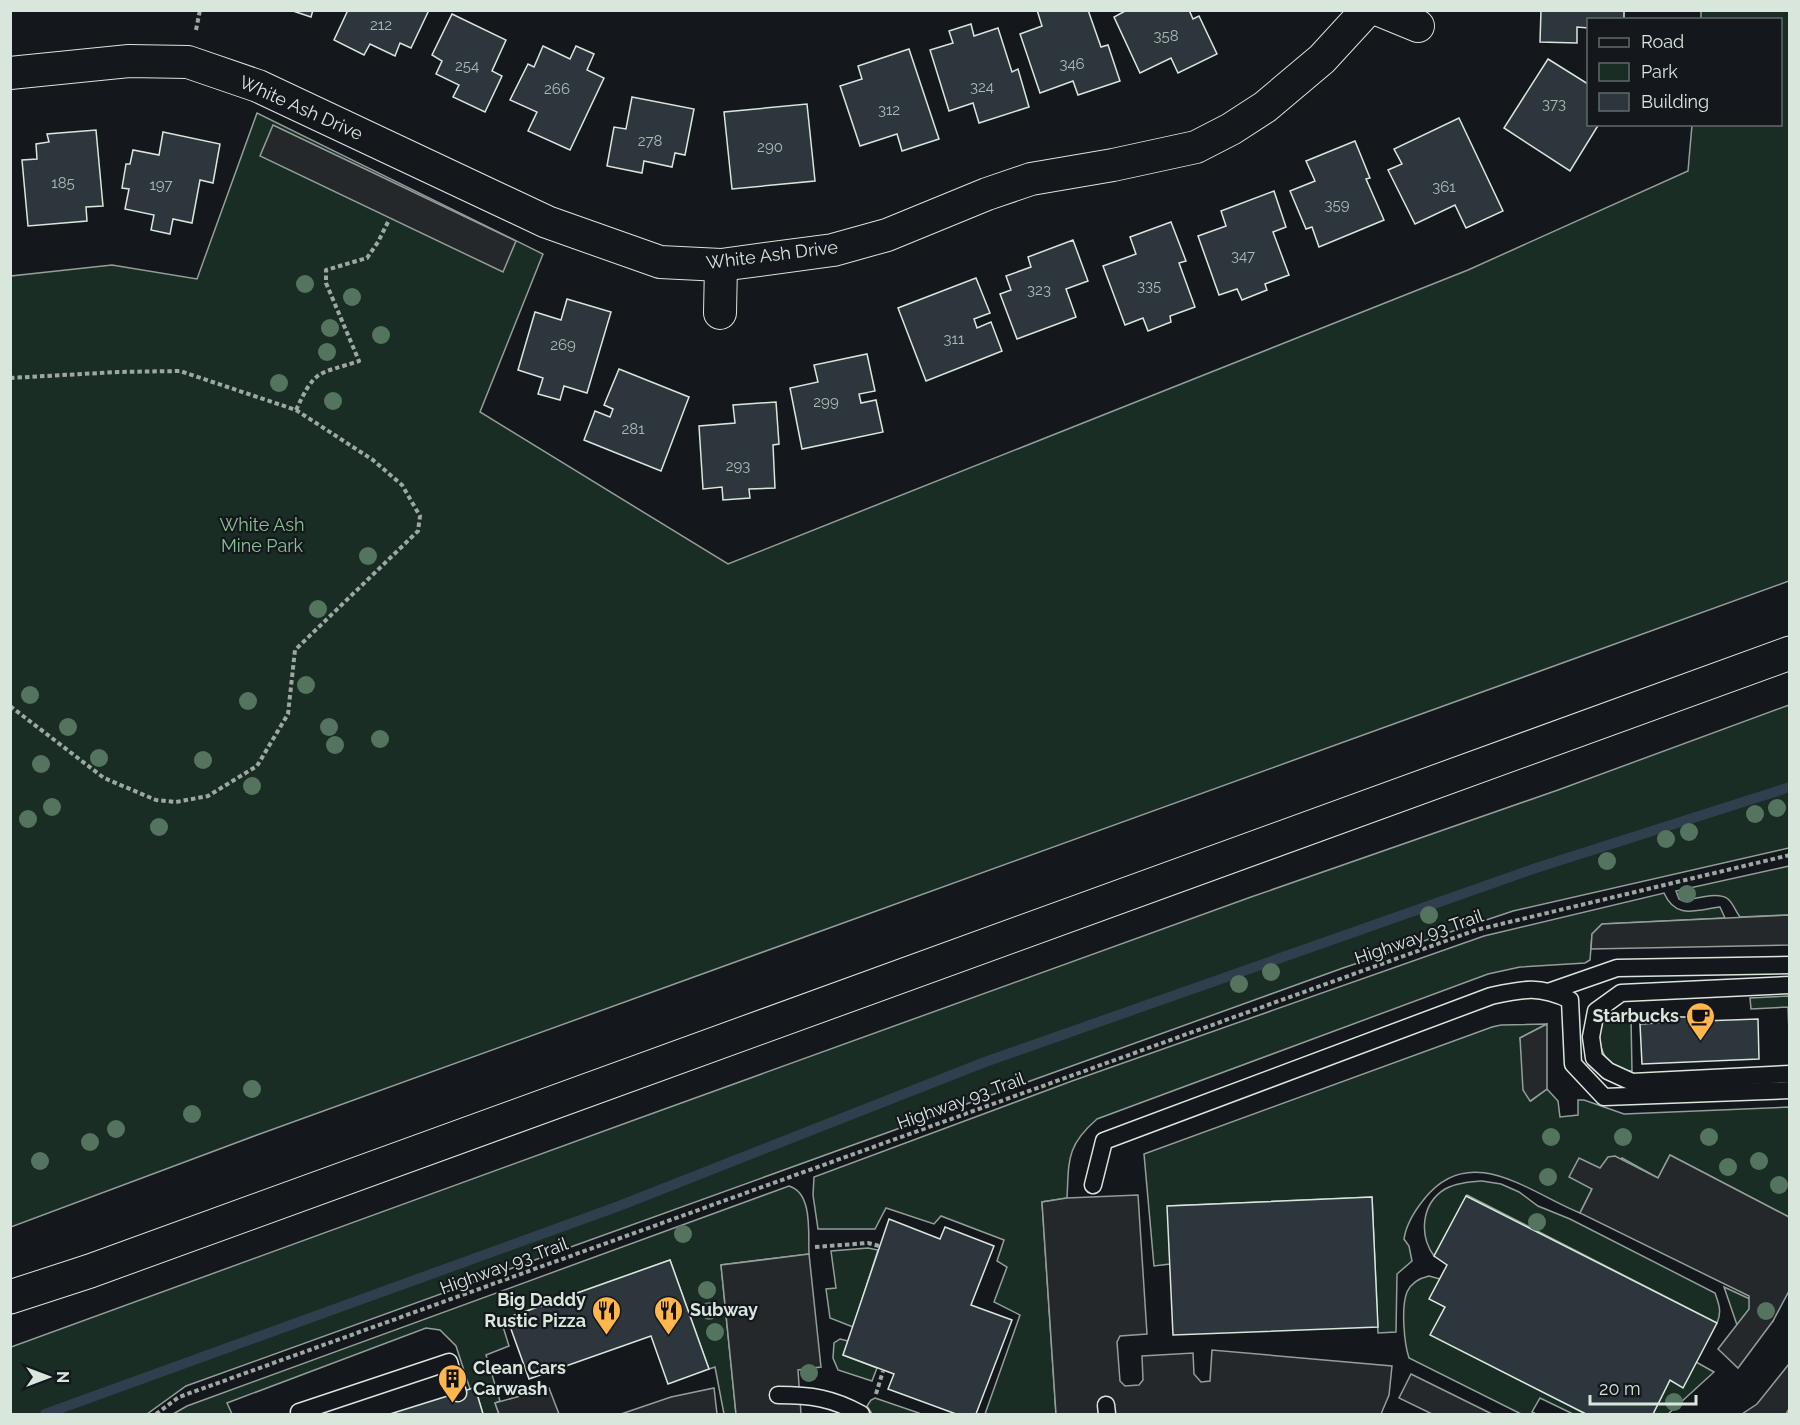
<svg xmlns="http://www.w3.org/2000/svg" width="1800" height="1425" viewBox="0 0 1800 1425" font-family="Raleway,sans-serif">
  <rect width="100%" height="100%" fill="#14181c"/>
  <g fill="#1a2d24" stroke="#939e99" stroke-width="1.5">
    <polygon points="1701,11 1789,11 1789,581 257,1135 11,1227 11,276 112,265 197,279 257,113 543,254 480,412 728,564 1468,270 1688,171 1692,125 1780,124 1780,20 1701,19"/>
    <polygon points="1789,705 1789,848 1513,911 1343,968 186,1386 147,1414 11,1414 11,1347 637,1119 1251,897 1558,790"/>
    <path d="M1789,866V915L1740,917C1736,912 1733,903 1728,899C1718,891 1694,899 1683,901L1679,899L1676,891Z"/>
    <path d="M1664,893C1676,920 1696,910 1720,907L1725,918L1602,924L1592,934L1590,960L1585,963L1520,967L1488,974L1097,1119C1066,1146 1069,1160 1067,1198L1042,1202L1056,1414H985L1020,1315L994,1302L1007,1267L997,1261L1004,1240L941,1216L934,1224L886,1208L875,1229H818L813,1195L814,1177L1072,1081L1484,936Z"/>
    <polygon points="1789,996 1789,1033 1788,1007 1751,1009 1750,998"/>
    <path d="M1631,1019L1632,1071C1605,1071 1595,1045 1602,1022Z"/>
    <path d="M1547,1024L1520,1038L1531,1101L1547,1089L1558,1101L1560,1117L1578,1115V1100H1584L1624,1114L1789,1107V1217L1670,1155L1658,1178L1622,1158L1592,1189L1580,1213C1530,1193 1471,1141 1425,1198C1416,1209 1406,1225 1404,1239L1409,1246L1412,1261L1397,1274L1396,1332L1378,1333L1372,1197L1168,1206L1170,1264L1154,1266L1144,1154L1492,1027L1501,1025Z"/>
    <path d="M1482,1181L1501,1184L1519,1192L1538,1206L1570,1219L1715,1293C1719,1304 1722,1312 1717,1323L1467,1195L1434,1256C1419,1235 1421,1204 1445,1189C1456,1183 1470,1182 1482,1181Z"/>
    <path d="M789,1186C813,1193 808,1233 809,1254L721,1265L736,1414H724L715,1367L709,1369L670,1260L501,1320L509,1346L486,1355L500,1401L495,1403L499,1414H483L475,1388L470,1389L456,1346L440,1330L426,1328L227,1403L232,1414H173L187,1406Z"/>
    <polygon points="868,1248 878,1250 853,1327 830,1318 826,1289 836,1288 831,1251"/>
    <path d="M1429,1276L1440,1279L1430,1299L1445,1307L1431,1335L1586,1414H1573L1540,1398L1532,1412L1536,1414H1521L1409,1358C1404,1343 1401,1307 1407,1292C1411,1283 1420,1278 1429,1276Z"/>
    <polygon points="1724,1287 1752,1300 1774,1318 1773,1321 1752,1308 1737,1325"/>
    <polygon points="840,1339 848,1341 843,1355 877,1368 872,1381 838,1370 833,1358 834,1343"/>
    <polygon points="1696,1362 1714,1372 1668,1414 1653,1414 1670,1380 1683,1387"/>
    <polygon points="875,1398 919,1413 918,1414 872,1414 867,1406 871,1400"/>
  </g>
  <g fill="#24282b" stroke="#939e99" stroke-width="1.5">
    <polygon points="273,125 516,241 503,272 260,156"/>
    <polygon points="1789,915 1789,945 1591,949 1592,934 1602,924"/>
    <polygon points="1547,1024 1547,1089 1530,1101 1523,1090 1520,1038"/>
    <polygon points="1670,1155 1789,1217 1789,1291 1773,1321 1738,1368 1718,1349 1749,1309 1749,1296 1580,1213 1592,1189 1569,1177 1579,1158 1600,1168 1608,1157 1615,1156 1658,1178"/>
    <polygon points="1138,1195 1147,1334 1120,1336 1117,1342 1120,1381 1125,1386 1139,1385 1143,1380 1142,1356 1193,1353 1194,1374 1201,1382 1210,1381 1212,1350 1392,1366 1389,1395 1381,1414 1056,1414 1042,1202 1067,1198"/>
    <polygon points="809,1254 821,1367 798,1370 801,1414 736,1414 721,1265"/>
    <polygon points="1789,1364 1789,1409 1786,1414 1742,1414 1757,1404"/>
    <polygon points="1411,1374 1492,1414 1432,1414 1399,1398"/>
    <polygon points="549,1388 559,1414 499,1414 495,1403"/>
    <polygon points="714,1388 717,1414 621,1414 671,1397"/>
  </g>
  <g fill="none" stroke-linecap="round" stroke-linejoin="round">
    <polyline stroke="#2f3f4d" stroke-width="10" points="45,1414 619,1206 985,1062 1536,868 1790,787"/>
  </g>
  <g fill="#2c363c" stroke="#d8e6dc" stroke-width="1.5">
    <polygon points="290,10 313,10 311,17"/>
    <polygon points="348,10 429,10 411,48 400,43 395,56 370,44 364,55 334,40"/>
    <polygon points="1088,10 1101,47 1108,45 1120,81 1078,95 1073,81 1040,93 1020,34 1042,26 1037,10"/>
    <polygon points="1127,10 1189,10 1193,19 1199,16 1217,54 1178,73 1171,58 1140,73 1114,17"/>
    <polygon points="1541,10 1624,10 1624,20 1588,20 1588,28 1577,27 1577,43 1540,42"/>
    <polygon points="452,14 506,40 492,71 502,76 485,112 453,97 459,85 436,74 442,61 432,55"/>
    <polygon points="971,24 974,36 998,28 1012,72 1018,69 1029,107 979,123 973,103 949,111 930,50 953,43 949,31"/>
    <polygon points="543,46 570,59 576,46 594,54 587,70 604,78 570,150 528,131 537,112 510,100 528,64 534,67"/>
    <polygon points="909,49 939,139 902,151 897,134 860,146 840,86 862,79 858,66"/>
    <polygon points="1548,59 1588,84 1588,124 1599,124 1570,171 1504,128"/>
    <polygon points="632,97 694,109 685,155 675,153 672,167 644,161 642,173 607,166 614,127 626,129"/>
    <polygon points="807,104 815,181 732,189 724,112"/>
    <polygon points="1459,118 1503,211 1466,228 1455,205 1415,224 1388,170 1402,164 1394,149"/>
    <polygon points="96,130 103,206 86,207 87,221 28,226 22,160 37,159 36,144 49,142 47,134"/>
    <polygon points="163,132 220,144 213,183 200,180 192,223 173,219 170,234 151,230 154,215 125,209 129,189 122,188 126,164 130,164 133,150 159,155"/>
    <polygon points="1355,141 1370,178 1366,179 1384,220 1319,247 1312,227 1306,229 1290,191 1315,181 1306,161"/>
    <polygon points="1274,191 1286,227 1273,232 1289,275 1265,284 1267,290 1242,300 1237,289 1219,295 1198,236 1226,226 1221,211"/>
    <polygon points="1171,222 1186,261 1179,263 1195,307 1170,316 1171,322 1148,331 1143,318 1125,325 1103,266 1136,254 1130,237"/>
    <polygon points="1073,240 1088,281 1066,289 1076,317 1017,339 1000,294 1011,290 1006,276 1031,267 1028,257"/>
    <polygon points="976,278 990,313 974,319 977,328 991,322 1002,351 926,381 898,308"/>
    <polygon points="567,299 611,312 587,393 564,386 560,400 538,394 543,378 518,370 535,312 561,320"/>
    <polygon points="867,354 875,391 859,394 861,403 876,400 883,432 802,449 790,388 818,382 814,365"/>
    <polygon points="619,369 689,397 661,471 584,440 595,411 610,417 613,409 604,405"/>
    <polygon points="776,402 779,444 773,445 775,488 749,489 750,498 723,500 722,487 703,489 699,426 735,423 733,405"/>
    <polygon points="1673,1017 1703,1017 1703,1021 1758,1019 1759,1059 1642,1064 1640,1024 1673,1022"/>
    <polygon points="1466,1196 1717,1323 1683,1388 1670,1380 1653,1414 1586,1414 1430,1335 1445,1307 1429,1299 1447,1265 1434,1256"/>
    <polygon points="1372,1197 1378,1327 1173,1335 1167,1206"/>
    <polygon points="889,1219 940,1239 945,1227 994,1246 971,1305 1012,1320 976,1414 956,1414 888,1389 894,1374 843,1355"/>
    <polygon points="670,1260 709,1369 668,1384 651,1336 529,1379 507,1318"/>
    <polygon points="475,1387 483,1414 390,1414 470,1389"/>
  </g>
  <g fill="none" stroke-linecap="round" stroke-linejoin="round">
    <defs>
      <g id="service">
        <polyline points="1790,985 1621,993 1596,1011 1591,1037 1594,1058 1608,1071 1632,1082 1790,1074"/>
        <polyline points="1551,991 1617,968 1790,965"/>
        <path d="M1093,1185L1104,1141L1491,996C1523,989 1539,985 1570,1000L1573,1064L1604,1097L1790,1090"/>
        <path d="M778,1395C811,1395 832,1398 861,1414"/>
        <polyline points="1106,1405 1107,1414"/>
        <polyline points="300,1414 299,1412 449,1362 458,1393"/>
      </g>
      <g id="minor">
        <polyline points="1379,10 1418,26"/>
        <polyline points="10,73 129,61 188,62 258,86 547,222 660,262 721,265 833,250 887,235 987,194 1031,179 1113,165 1196,147 1231,129 1265,107 1322,59 1367,10"/>
        <polyline points="720,313 721,265"/>
      </g>
      <polyline id="trunk" points="10,1297 90,1271 1790,653"/>
    </defs>
    <use href="#service" stroke="#d8e6dc" stroke-width="19"/>
    <use href="#minor" stroke="#d8e6dc" stroke-width="34"/>
    <use href="#trunk" stroke="#d8e6dc" stroke-width="35"/>
    <g stroke="#9da8a2" stroke-width="4" stroke-dasharray="4.5 3" stroke-linecap="butt">
      <polyline points="196,30 200,10"/>
      <polyline points="10,378 118,372 180,371 296,410 373,460 402,485 420,516 418,531 295,650 288,714 257,766 208,796 176,802 156,800 104,778 10,706"/>
      <path d="M296,410C316,367 318,375 359,361L326,283V270L367,258L378,242L388,222"/>
      <polyline points="815,1247 868,1243 879,1246"/>
      <polyline points="876,1394 883,1371"/>
      <polyline points="156,1414 179,1397 1476,930 1790,855"/>
    </g>
    <use href="#service" stroke="#14181c" stroke-width="16"/>
    <use href="#minor" stroke="#14181c" stroke-width="32"/>
    <use href="#trunk" stroke="#14181c" stroke-width="33"/>
  </g>
  <g fill="#55745f">
    <circle cx="305" cy="284" r="9"/>
    <circle cx="352" cy="297" r="9"/>
    <circle cx="330" cy="328" r="9"/>
    <circle cx="381" cy="335" r="9"/>
    <circle cx="327" cy="352" r="9"/>
    <circle cx="279" cy="383" r="9"/>
    <circle cx="333" cy="401" r="9"/>
    <circle cx="368" cy="556" r="9"/>
    <circle cx="318" cy="609" r="9"/>
    <circle cx="306" cy="685" r="9"/>
    <circle cx="30" cy="695" r="9"/>
    <circle cx="248" cy="701" r="9"/>
    <circle cx="68" cy="727" r="9"/>
    <circle cx="329" cy="727" r="9"/>
    <circle cx="380" cy="739" r="9"/>
    <circle cx="335" cy="745" r="9"/>
    <circle cx="99" cy="758" r="9"/>
    <circle cx="203" cy="760" r="9"/>
    <circle cx="41" cy="764" r="9"/>
    <circle cx="252" cy="786" r="9"/>
    <circle cx="52" cy="807" r="9"/>
    <circle cx="1777" cy="808" r="9"/>
    <circle cx="1755" cy="814" r="9"/>
    <circle cx="28" cy="819" r="9"/>
    <circle cx="159" cy="827" r="9"/>
    <circle cx="1689" cy="832" r="9"/>
    <circle cx="1666" cy="839" r="9"/>
    <circle cx="1607" cy="861" r="9"/>
    <circle cx="1687" cy="894" r="9"/>
    <circle cx="1429" cy="915" r="9"/>
    <circle cx="1271" cy="972" r="9"/>
    <circle cx="1239" cy="984" r="9"/>
    <circle cx="252" cy="1089" r="9"/>
    <circle cx="192" cy="1114" r="9"/>
    <circle cx="116" cy="1129" r="9"/>
    <circle cx="1551" cy="1137" r="9"/>
    <circle cx="1623" cy="1137" r="9"/>
    <circle cx="1709" cy="1137" r="9"/>
    <circle cx="90" cy="1142" r="9"/>
    <circle cx="40" cy="1161" r="9"/>
    <circle cx="1759" cy="1161" r="9"/>
    <circle cx="1728" cy="1167" r="9"/>
    <circle cx="1548" cy="1177" r="9"/>
    <circle cx="1779" cy="1185" r="9"/>
    <circle cx="1537" cy="1222" r="9"/>
    <circle cx="683" cy="1234" r="9"/>
    <circle cx="707" cy="1290" r="9"/>
    <circle cx="709" cy="1311" r="9"/>
    <circle cx="1766" cy="1311" r="9"/>
    <circle cx="715" cy="1332" r="9"/>
    <circle cx="809" cy="1373" r="9"/>
    <circle cx="1674" cy="1402" r="9"/>
  </g>
  <defs>
    <symbol id="cafe-pin" viewBox="-11 -11 22 30"><path d="M0 17L-7.5 6A9.5 9.5 0 1 1 7.5 6Z" fill="#ffb74d" stroke="#14181c"/><path d="M-5.5-4.5H6V0H3Q3 3.5 0 3.5H-2.5Q-5.5 3.5-5.5 0ZM3-3.2v2h1.7v-2ZM-6 4.5H4V6H-6Z" fill="#111"/></symbol>
    <symbol id="restaurant-pin" viewBox="-11 -11 22 30"><path d="M0 17L-7.5 6A9.5 9.5 0 1 1 7.5 6Z" fill="#ffb74d" stroke="#14181c"/><path d="M-5-6h1v4h1v-4h1v4h1v-4h1v5L-1.5 .5V6h-2V.5L-5-1ZM5-6V6H3V1.5H1.5Q1.5-4 5-6Z" fill="#111"/></symbol>
    <symbol id="building-pin" viewBox="-11 -11 22 30"><path d="M0 17L-7.5 6A9.5 9.5 0 1 1 7.5 6Z" fill="#ffb74d" stroke="#14181c"/><path d="M-4-6H4V6H1V3H-1V6H-4ZM-2.5-4.3h1.7v1.8h-1.7ZM.8-4.3h1.7v1.8H.8ZM-2.5-1h1.7V.8h-1.7ZM.8-1h1.7V.8H.8Z" fill="#111"/></symbol>
  </defs>
  <g fill-rule="evenodd">
    <use href="#cafe-pin" x="1684" y="1000" width="33" height="45"/>
    <use href="#restaurant-pin" x="590" y="1294" width="33" height="45"/>
    <use href="#restaurant-pin" x="652" y="1294" width="33" height="45"/>
    <use href="#building-pin" x="436" y="1362" width="33" height="45"/>
  </g>
  <g text-anchor="middle" stroke-width="4.5" stroke-linejoin="round" paint-order="stroke">
    <g font-size="15" fill="#adbab4">
      <text x="381" y="30">212</text>
      <text x="1166" y="41">358</text>
      <text x="1072" y="69">346</text>
      <text x="467" y="71">254</text>
      <text x="982" y="92">324</text>
      <text x="557" y="94">266</text>
      <text x="1554" y="109">373</text>
      <text x="889" y="115">312</text>
      <text x="650" y="146">278</text>
      <text x="770" y="152">290</text>
      <text x="63" y="188">185</text>
      <text x="161" y="190">197</text>
      <text x="1444" y="192">361</text>
      <text x="1337" y="210">359</text>
      <text x="1243" y="261">347</text>
      <text x="1149" y="291">335</text>
      <text x="1039" y="295">323</text>
      <text x="954" y="344">311</text>
      <text x="563" y="350">269</text>
      <text x="826" y="407">299</text>
      <text x="633" y="434">281</text>
      <text x="738" y="471">293</text>
    </g>
    <g font-size="18" fill="#d8e6dc" stroke="#14181c">
      <text transform="translate(301 108) rotate(24)" y="6">White Ash Drive</text>
      <text transform="translate(772 255) rotate(-7)" y="6">White Ash Drive</text>
      <text transform="translate(1419 937) rotate(-19)" y="6">Highway 93 Trail</text>
      <text transform="translate(961 1101) rotate(-20)" y="6">Highway 93 Trail</text>
      <text transform="translate(504 1266) rotate(-20)" y="6">Highway 93 Trail</text>
    </g>
    <g font-size="18" fill="#8ac095" stroke="#14181c">
      <text x="262" y="531">White Ash<tspan x="262" dy="21">Mine Park</tspan></text>
    </g>
    <g font-size="18" font-weight="bold" fill="#d8e6dc" stroke="#14181c" text-anchor="end">
      <text x="1679" y="1022">Starbucks</text>
      <text x="586" y="1306">Big Daddy<tspan x="586" dy="21">Rustic Pizza</tspan></text>
      <text x="690" y="1316" text-anchor="start">Subway</text>
      <text x="473" y="1374" text-anchor="start">Clean Cars<tspan x="473" dy="21">Carwash</tspan></text>
    </g>
  </g>
  <rect width="1800" height="1425" fill="none" stroke="#d8e6dc" stroke-width="24"/>
  <rect x="1587" y="18" width="195" height="108" fill="#14181c" stroke="#626a69" stroke-width="1.5"/>
  <rect x="1599" y="38" width="30" height="9" fill="#14181c" stroke="#626a69" stroke-width="1.5"/>
  <text x="1641" y="48" font-size="18" fill="#d8e6dc">Road</text>
  <rect x="1599" y="63" width="30" height="18" fill="#1a2d24" stroke="#626a69" stroke-width="1.5"/>
  <text x="1641" y="78" font-size="18" fill="#d8e6dc">Park</text>
  <rect x="1599" y="93" width="30" height="18" fill="#2c363c" stroke="#626a69" stroke-width="1.5"/>
  <text x="1641" y="108" font-size="18" fill="#d8e6dc">Building</text>
  <g transform="translate(48 1377) rotate(90)" stroke="#14181c" stroke-width="4.5" paint-order="stroke">
  <path d="M0-4.5L10 22L0 15L-10 22Z" fill="#d8e6dc"/>
  <text y="-9" font-size="16" font-weight="bold" text-anchor="middle" fill="#d8e6dc">N</text>
  </g>
  <path d="M1590 1395v9h106v-9" fill="none" stroke="#d8e6dc" stroke-width="3"/>
  <text x="1599" y="1395" font-size="18" fill="#d8e6dc" stroke="#14181c" stroke-width="4.5" paint-order="stroke">20 m</text>
</svg>
